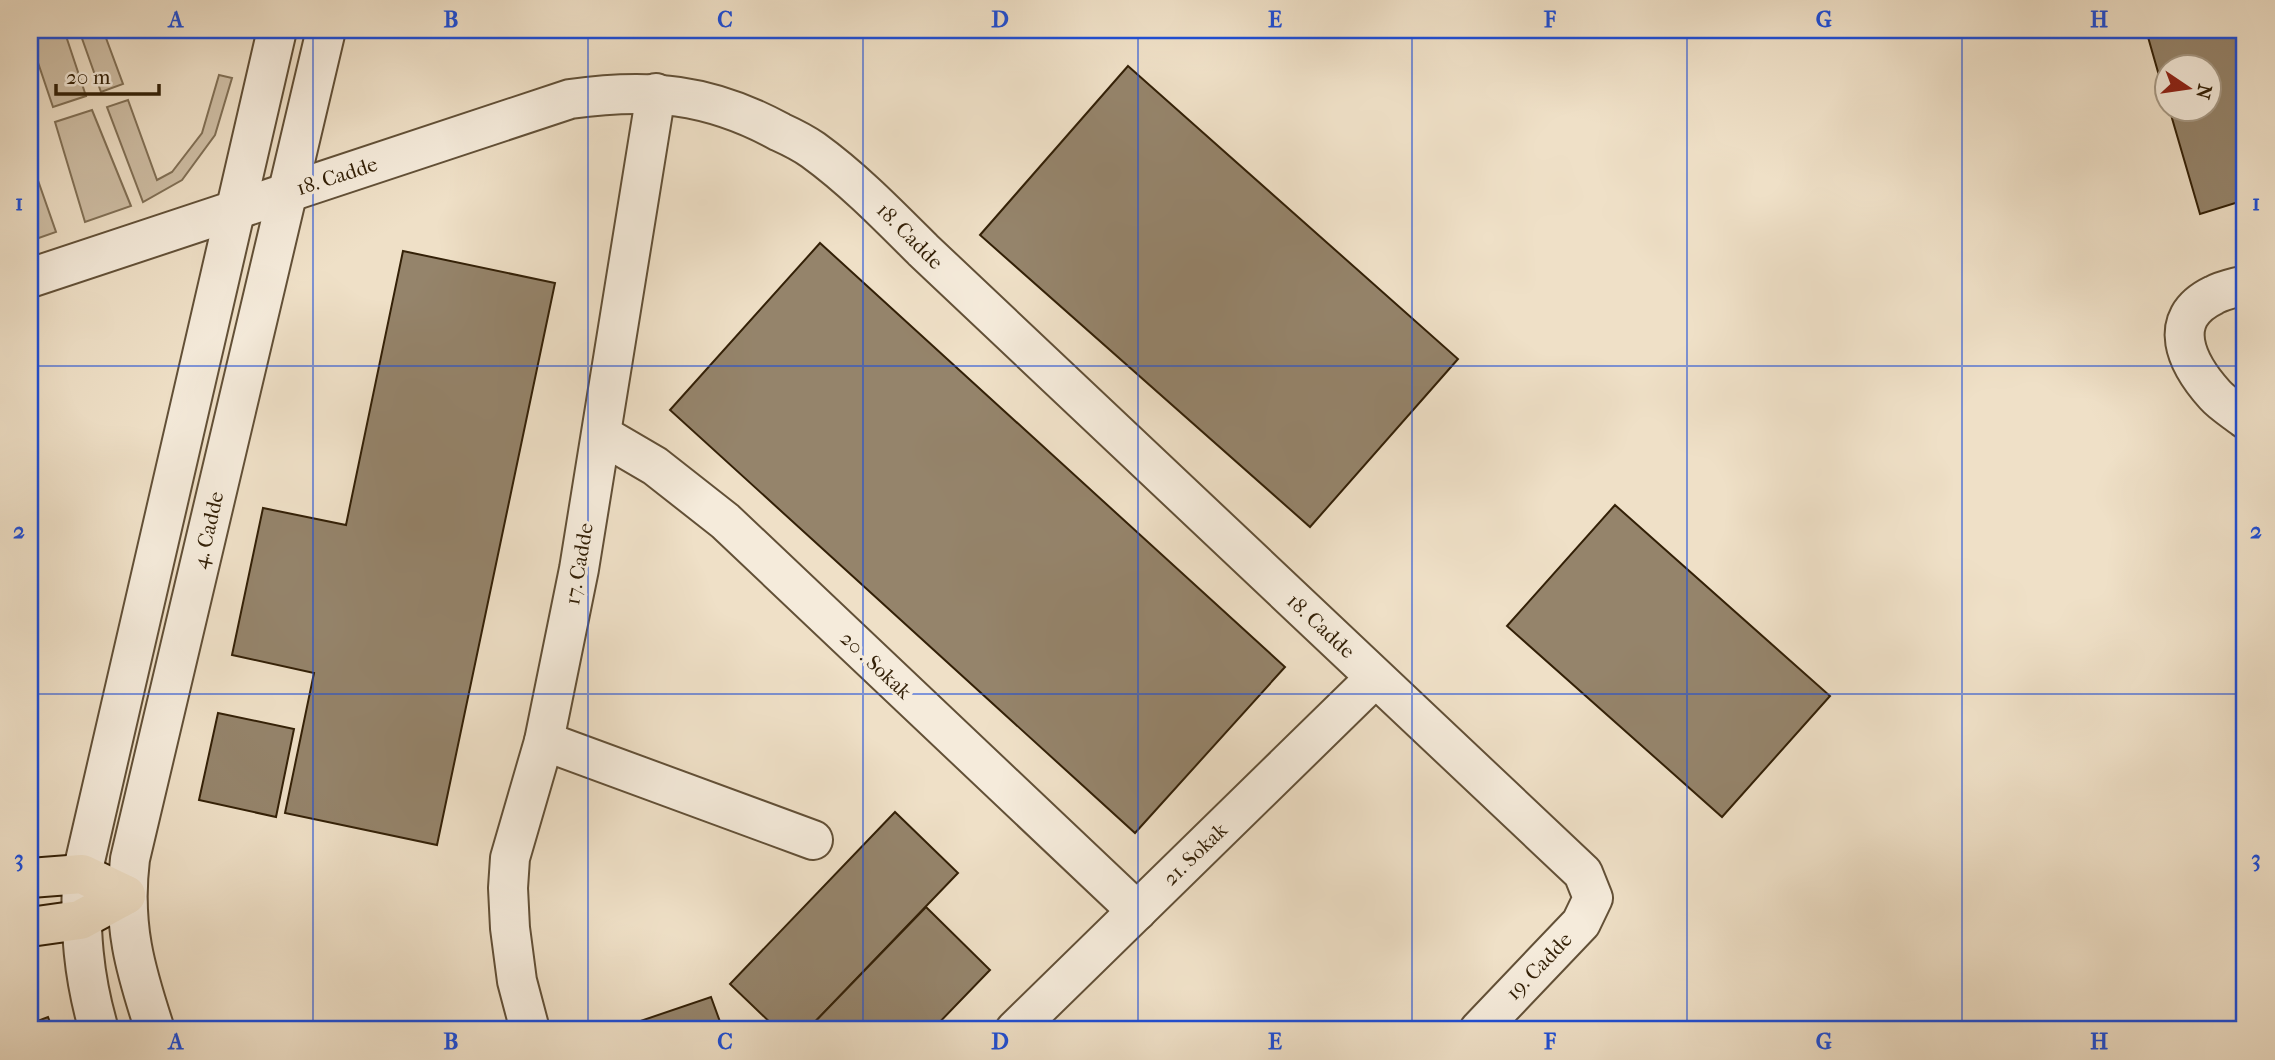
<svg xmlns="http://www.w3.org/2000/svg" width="2275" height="1060" viewBox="0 0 2275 1060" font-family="'IM FELL French Canon',serif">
  <rect width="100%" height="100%" fill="#efe0c7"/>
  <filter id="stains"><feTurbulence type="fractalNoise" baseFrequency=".00286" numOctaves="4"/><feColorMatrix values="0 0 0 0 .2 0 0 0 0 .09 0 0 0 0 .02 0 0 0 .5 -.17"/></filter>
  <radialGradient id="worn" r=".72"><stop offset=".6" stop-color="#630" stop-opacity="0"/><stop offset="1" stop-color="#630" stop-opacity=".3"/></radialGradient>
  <g fill="#cfbfa6" stroke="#817056" stroke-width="2">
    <polygon points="34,30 64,30 86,96 53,107 30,39 30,31"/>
    <polygon points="79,30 103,30 123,84 101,92"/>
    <polygon points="219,75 232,78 215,135 182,180 143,202 107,107 128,100 157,180 172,172 202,133"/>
    <polygon points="92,110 131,206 85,222 55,122"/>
    <polygon points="34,169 56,232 30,241 30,170"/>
  </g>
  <g fill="#95846b" stroke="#332007" stroke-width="2">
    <polygon points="2146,30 2245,30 2245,200 2200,214 2169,108 2208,108 2208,66 2166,66 2166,100"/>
    <polygon points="1128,66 1458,359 1310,527 980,235"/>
    <polygon points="820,243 1285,667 1135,833 670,410"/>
    <polygon points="403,251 555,283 437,845 285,813 314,673 232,655 263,508 346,525"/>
    <polygon points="1615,505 1830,696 1722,817 1507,626"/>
    <polygon points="218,713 294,729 276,817 199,800"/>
    <polygon points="895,812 958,873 807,1030 778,1030 730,984"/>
    <polygon points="926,907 990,970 932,1030 807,1030"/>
    <polygon points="711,997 723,1030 614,1030"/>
    <polygon points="48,1017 53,1030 30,1030 30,1024"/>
  </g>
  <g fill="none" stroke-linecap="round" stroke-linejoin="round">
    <defs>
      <g id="minor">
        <path d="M30,278L570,99C649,88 709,93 780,132C791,137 803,143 813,150C853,179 888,215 923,250L1583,873L1593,898L1581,923L1479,1030"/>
        <path d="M2245,285C2235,288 2223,290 2214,295C2164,319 2187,364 2215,395C2223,404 2235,411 2245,419"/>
        <polyline points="602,435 655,466 725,521 1137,911"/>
        <polyline points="544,741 813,840"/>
        <path d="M99,1030C83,976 80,930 82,874L277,30"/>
        <path d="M155,1030C135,969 122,925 130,859L326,30"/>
        <polyline points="530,1030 517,981 510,928 508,888 510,858 544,741 579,569 656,93"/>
        <polyline points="1015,1030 1375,678"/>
      </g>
      <g id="major">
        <polyline points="30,878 82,874 126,895"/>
        <polyline points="30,927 80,920 126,895"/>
      </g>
    </defs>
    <use href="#minor" stroke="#625037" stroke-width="42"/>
    <use href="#major" stroke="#332007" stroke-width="42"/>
    <use href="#minor" stroke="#f5ebdb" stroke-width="38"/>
    <use href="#major" stroke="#efe0c7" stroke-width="38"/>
  </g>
  <path fill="none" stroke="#1d4ed8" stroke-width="2" stroke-opacity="0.55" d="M313,30V1030M588,30V1030M863,30V1030M1138,30V1030M1412,30V1030M1687,30V1030M1962,30V1030M30,366H2245M30,694H2245"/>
  <g text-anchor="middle" stroke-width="6" stroke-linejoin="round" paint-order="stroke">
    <g font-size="21" fill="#332007" stroke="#f5ebdb">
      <text transform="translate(337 176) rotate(-18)" y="7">18. Cadde</text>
      <text transform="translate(910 236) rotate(45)" y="7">18. Cadde</text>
      <text transform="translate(208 530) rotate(-77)" y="7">4. Cadde</text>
      <text transform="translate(579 564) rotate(-80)" y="7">17. Cadde</text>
      <text transform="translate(1321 626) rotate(43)" y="7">18. Cadde</text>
      <text transform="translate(876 665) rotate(43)" y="7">20 . Sokak</text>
      <text transform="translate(1195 854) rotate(-44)" y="7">21. Sokak</text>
      <text transform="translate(1539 966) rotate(-46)" y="7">19. Cadde</text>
    </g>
  </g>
  <rect width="2275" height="1060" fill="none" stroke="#efe0c7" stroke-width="77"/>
  <g transform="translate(2188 88) rotate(103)"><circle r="33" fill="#f5ebdb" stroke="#a79a86" stroke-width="2"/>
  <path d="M0-5L12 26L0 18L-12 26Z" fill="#8f2418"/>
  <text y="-10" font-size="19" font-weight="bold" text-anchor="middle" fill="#332007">N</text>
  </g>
  <path d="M56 84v10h103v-10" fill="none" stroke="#332007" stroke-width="3.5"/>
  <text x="66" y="84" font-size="21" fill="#332007" stroke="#f5ebdb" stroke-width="5" paint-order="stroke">20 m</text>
  <rect x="38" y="38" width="2198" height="983" fill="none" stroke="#1d4ed8" stroke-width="2.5"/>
  <g font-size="23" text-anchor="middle" font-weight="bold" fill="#1d4ed8">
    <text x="176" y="27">A</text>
    <text x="451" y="27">B</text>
    <text x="725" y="27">C</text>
    <text x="1000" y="27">D</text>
    <text x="1275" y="27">E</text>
    <text x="1550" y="27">F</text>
    <text x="1824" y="27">G</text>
    <text x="2099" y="27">H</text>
    <text x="19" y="210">1</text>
    <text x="2256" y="210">1</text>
    <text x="19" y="538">2</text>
    <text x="2256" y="538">2</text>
    <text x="19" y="866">3</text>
    <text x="2256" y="866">3</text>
    <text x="176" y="1049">A</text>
    <text x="451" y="1049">B</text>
    <text x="725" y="1049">C</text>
    <text x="1000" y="1049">D</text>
    <text x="1275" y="1049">E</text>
    <text x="1550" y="1049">F</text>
    <text x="1824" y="1049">G</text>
    <text x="2099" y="1049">H</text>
  </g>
  <rect width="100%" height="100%" filter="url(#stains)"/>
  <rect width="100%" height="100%" fill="url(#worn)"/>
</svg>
